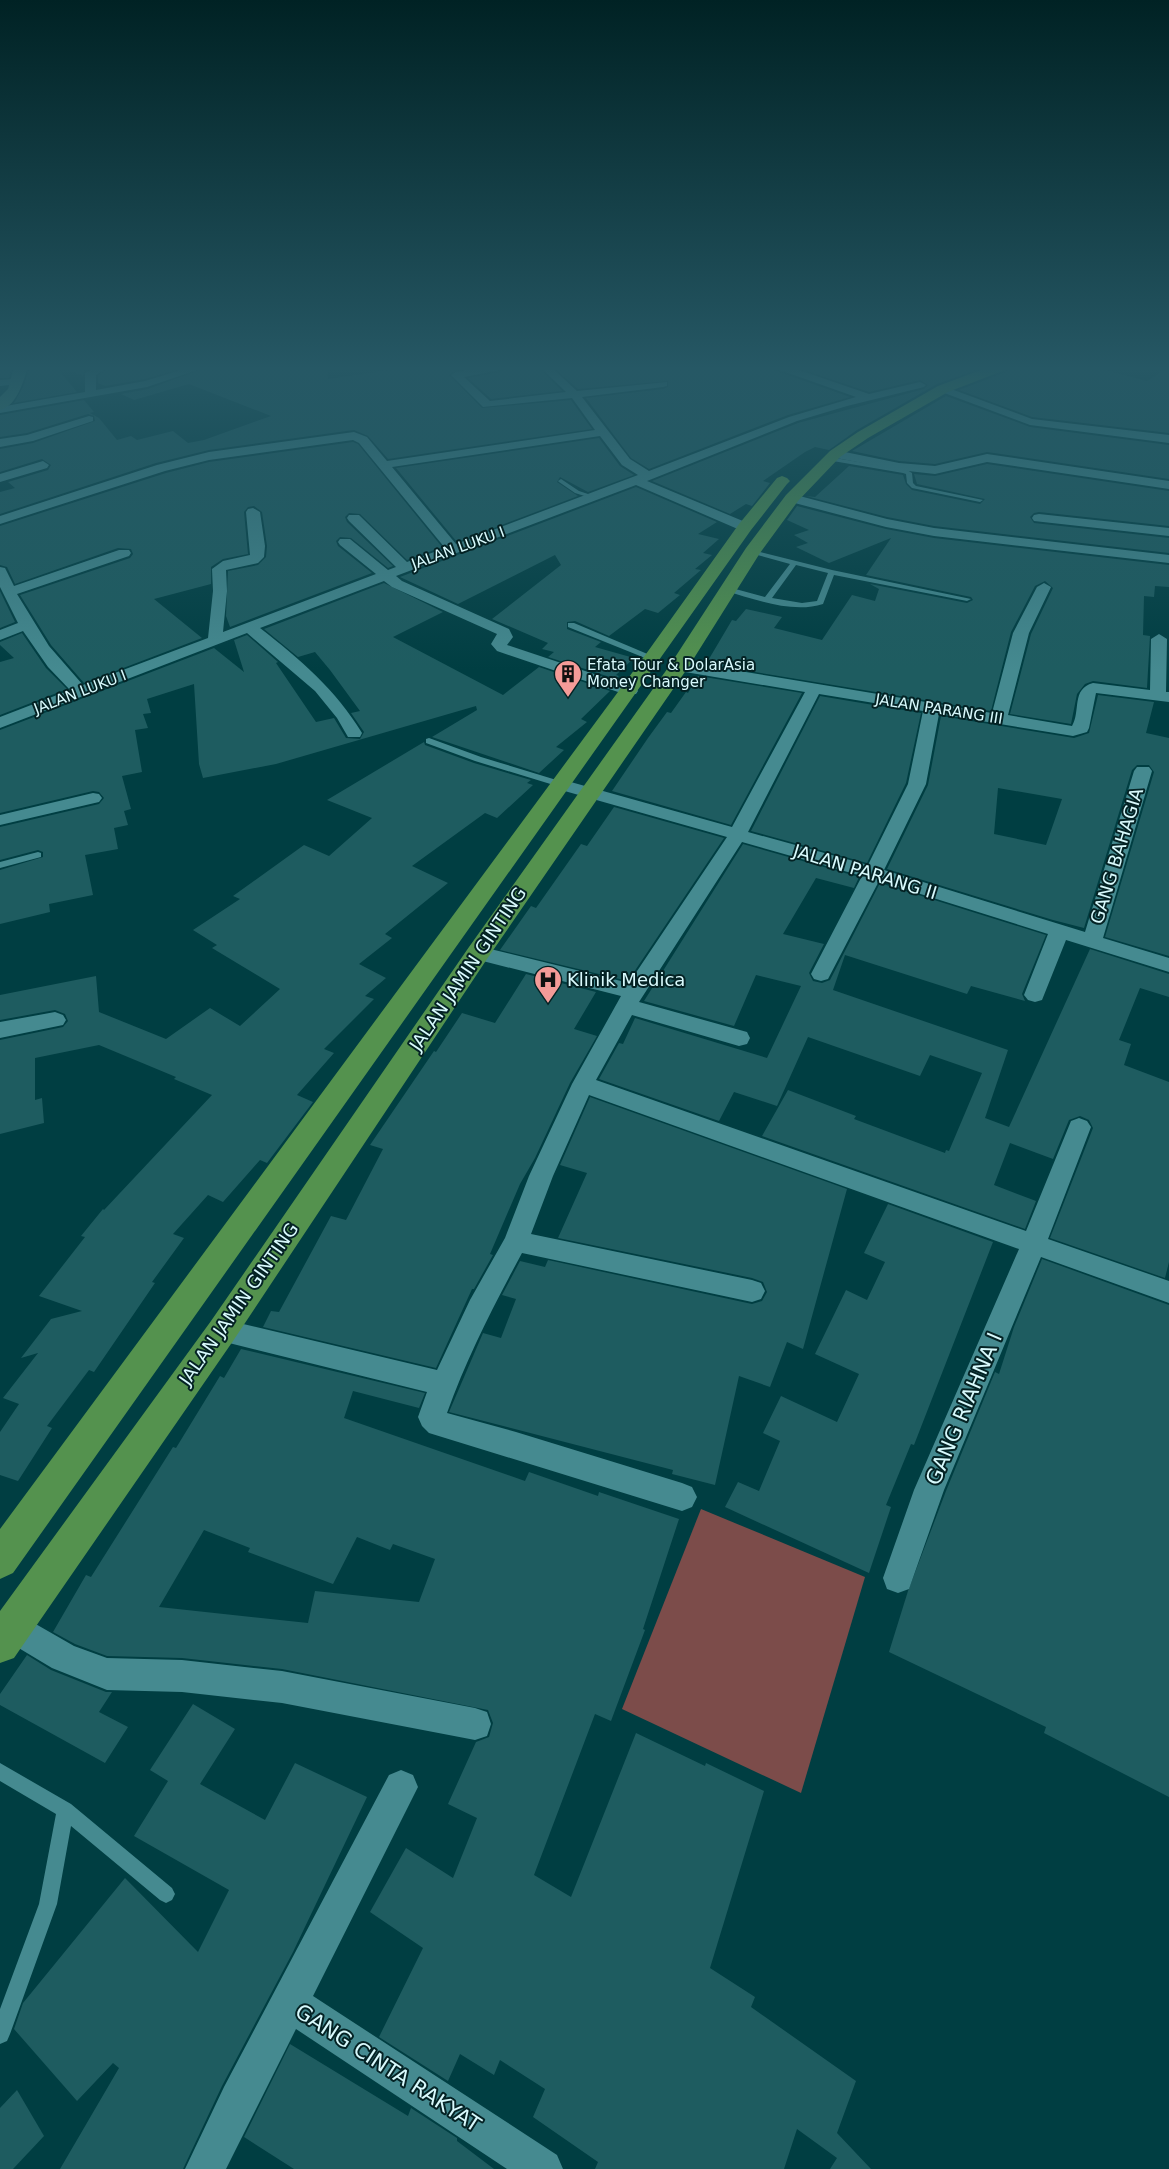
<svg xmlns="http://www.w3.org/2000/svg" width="1169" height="2169" viewBox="0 0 1169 2169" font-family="'DejaVu Sans',sans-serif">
  <rect width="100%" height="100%" fill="#003e42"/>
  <polygon fill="#7c4c4a" points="701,1509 865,1577 801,1793 622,1709"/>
  <g fill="#1e5c60" fill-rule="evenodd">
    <polygon points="0,367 12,367 9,378 0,378"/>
    <polygon points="30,367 56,367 77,392 14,403 23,387"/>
    <polygon points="63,367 92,367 84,371 83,376"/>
    <polygon points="110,367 186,367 145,379 105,386 98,383 98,376"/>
    <polygon points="208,367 327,367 328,379 411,367 477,367 456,370 449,375 482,408 571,400 592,429 388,459 368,436 354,430 209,450 156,463 0,514 0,492 15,488 8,482 48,470 51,465 42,459 0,472 0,449 33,443 95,421 94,416 88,414 27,433 0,437 0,415 84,400 94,412 90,413 99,418 117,440 131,436 137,440 173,431 188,443 204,440 271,416 189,384 134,400 121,394 148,389"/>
    <polygon points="507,367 538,367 562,391 491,399 468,378 500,372"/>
    <polygon points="553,367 774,367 776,371 850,397 788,415 649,469 631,458 586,398 663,389 668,387 668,381 578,389"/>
    <polygon points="795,367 985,367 937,384 857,430 829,450 815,447 805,452 763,481 770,483 752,506 746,504 730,514 652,481 798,423 924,389 928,385 920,380 869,392"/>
    <polygon points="1009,367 1093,367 1147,381 1169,367 1169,433 1032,417 959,390 1006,372"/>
    <polygon points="946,396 1030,427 1169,445 1169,479 987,452 935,464 899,461 852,451"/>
    <polygon points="599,438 620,466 634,475 588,492 560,477 557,482 578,496 457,542 396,468"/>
    <polygon points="353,442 358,444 442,547 407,560 360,514 349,513 345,517 347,522 393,566 388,568 351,538 340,537 336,541 338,546 372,573 230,627 226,616 228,571 258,565 266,557 267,546 262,512 254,506 248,507 244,512 248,554 223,559 211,567 211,584 154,599 202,638 84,683 51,645 20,595 130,558 133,554 131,549 118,548 15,584 7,567 0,565 0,526 166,473 209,462"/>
    <polygon points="987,464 1169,491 1169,526 1039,512 1034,513 1030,517 1034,523 1169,538 1169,553 934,526 887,517 806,496 815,497 849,466 903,475 906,484 912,490 980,504 985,499 917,484 914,474 935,476"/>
    <polygon points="636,487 717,522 698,534 719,539 703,553 712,555 695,569 701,570 674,593 680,595 658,613 645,609 609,636 575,621 567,622 567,629 601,642 595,647 634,658 616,675 619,676 616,679 548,657 554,652 542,649 548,643 492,619 561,565 555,555 458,604 400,577"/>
    <polygon points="797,506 886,529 934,538 1169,565 1169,587 1155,586 1154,597 1144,596 1143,635 1150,636 1147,688 1093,681 1085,684 1077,694 1071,724 1010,714 1031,634 1053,588 1045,581 1035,586 1011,632 991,711 706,664 732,620 736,621 746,609 782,617 774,628 822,640 852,595 875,601 879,589 870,584 967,603 973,600 971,597 866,575 891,538 829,563 796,547 808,543 794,535 809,530 787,520"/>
    <polygon points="384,583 443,612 393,637 503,695 539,667 610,691 581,719 587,722 556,747 564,750 539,773 432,737 477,710 476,706 276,764 203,778 199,764 194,684 147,699 151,713 143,714 148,728 135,730 142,772 122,776 131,809 124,811 128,825 114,828 118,849 85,855 93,895 49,904 50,912 0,924 0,870 43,857 43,852 38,850 0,860 0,827 99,804 104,798 99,792 93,791 0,813 0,730 214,648 244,672 234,640 247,635 278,662 276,663 316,722 334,718 346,738 360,739 364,732 351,713 360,711 330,670 315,652 298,657 264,629"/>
    <polygon points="0,591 15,622 0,628"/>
    <polygon points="22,633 46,668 67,689 0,715 0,662 14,658 0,645 0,642"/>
    <polygon points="698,676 802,693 731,825 612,791 648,738 667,712 671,713 686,692 688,693"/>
    <path d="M1098,695L1154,702L1146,733L1169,738V956L1105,937L1154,772L1149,765H1137L1132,770L1084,928L1053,920L887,869L928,785L941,716L1074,738L1089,733ZM998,788L1062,799L1046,845L994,834Z"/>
    <polygon points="820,696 921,713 906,783 867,863 751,831"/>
    <polygon points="424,742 425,745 474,763 531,780 527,783 533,785 497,818 485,813 412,866 448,883 385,934 392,938 359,964 386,978 365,996 374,999 324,1049 334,1053 297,1095 313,1102 267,1163 260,1160 223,1202 208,1195 173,1234 184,1238 152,1282 155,1283 94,1372 89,1370 47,1426 52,1428 18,1481 0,1475 0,1432 19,1404 3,1398 38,1353 21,1358 51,1319 82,1311 39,1296 85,1237 81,1236 103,1209 104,1210 212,1095 174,1079 176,1077 99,1045 35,1058 35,1100 42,1098 44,1123 0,1134 0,1040 63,1027 68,1021 65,1014 55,1010 0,1020 0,995 96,976 99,1012 166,1039 210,1008 240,1026 280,989 212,948 217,945 193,930 240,899 233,896 304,845 329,856 372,818 327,800"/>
    <polygon points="614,807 724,838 628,981 500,950 531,906 536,908 581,844 587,846"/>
    <polygon points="743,844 859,877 854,888 816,878 783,934 824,944 809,973 813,981 822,983 830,980 880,883 1046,935 1022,994 1025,1001 971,986 967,994 845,955 833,990 1008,1050 985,1118 1009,1127 1090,949 1169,974 1169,997 1140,988 1119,1040 1131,1044 1124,1065 1169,1082 1169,1262 1165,1278 1050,1238 1093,1128 1089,1120 1080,1116 1069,1120 1053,1159 1010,1143 994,1185 1036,1201 1025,1229 762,1136 788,1090 856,1116 854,1119 945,1153 946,1150 949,1151 982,1073 930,1055 920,1076 808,1037 777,1106 734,1092 719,1121 599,1079 619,1043 623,1044 635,1018 767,1058 801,986 756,975 734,1026 644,1001"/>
    <polygon points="526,974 596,992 574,1029 597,1036 570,1083 535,1158 520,1184 490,1254 493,1255 474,1289 472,1289 436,1368 263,1327 271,1311 279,1312 331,1216 346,1220 383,1149 370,1145 434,1051 436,1052 462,1013 495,1023"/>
    <polygon points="590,1097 847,1189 803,1349 787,1342 770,1387 739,1376 715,1485 672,1474 673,1470 449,1412 483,1333 501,1338 516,1299 502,1295 520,1261 545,1267 548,1260 752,1304 762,1301 767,1292 763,1282 752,1278 558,1238 587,1173 560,1165"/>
    <polygon points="888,1204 993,1242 914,1445 911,1444 886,1505 891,1507 869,1573 725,1507 738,1482 759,1491 780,1441 763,1433 781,1396 837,1422 859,1374 815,1354 846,1290 867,1300 885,1262 864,1253"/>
    <polygon points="1042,1259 1169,1305 1169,1797 1044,1733 1046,1727 889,1652 908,1591 946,1491 995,1372 999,1374 1014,1327"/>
    <path d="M241,1349L425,1393L419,1408L353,1391L344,1418L525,1481L529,1472L598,1496L599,1492L679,1519L643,1629L645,1630L611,1721L595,1714L534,1875L571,1897L636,1733L705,1766L706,1763L764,1791L710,1968L755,1997L751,2007L856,2081L837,2133L871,2169H830L837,2158L797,2129L784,2169H595L598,2162L533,2117L545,2089L500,2060L494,2075L460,2054L448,2081L379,2037L423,1948L370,1912L406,1848L453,1878L477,1818L448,1804L476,1742L489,1737L493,1723L488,1710L282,1669L182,1658L107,1656L75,1644L53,1632L86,1575L91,1577L173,1447L176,1448L220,1376L224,1378ZM204,1530L250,1548L248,1552L333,1584L357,1537L390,1550L393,1544L435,1559L419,1602L315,1591L308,1623L159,1607Z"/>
    <polygon points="27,1655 51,1670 106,1692 112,1692 99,1712 128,1727 105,1763 0,1705 0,1694"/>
    <polygon points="193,1704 235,1729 200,1784 265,1820 295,1763 367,1797 293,1952 222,2086 183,2169 60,2169 119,2068 113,2063 77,2101 14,2029 23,2003 125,1878 198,1952 229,1890 134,1836 168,1781 150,1770"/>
    <polygon points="290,2044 408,2116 411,2108 414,2110 457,2138 457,2141 494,2169 294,2169 244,2137"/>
    <polygon points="17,2090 44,2136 13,2169 0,2169 0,2108"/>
  </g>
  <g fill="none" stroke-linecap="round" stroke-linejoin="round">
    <g fill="#458a90" fill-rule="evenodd">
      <polygon points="829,457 907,470 912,473 913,483 916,486 983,500 980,502 912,488 907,483 906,474 903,473 827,460 826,459"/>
      <polygon points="561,479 579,491 597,497 594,499 575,493 559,482 558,481"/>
      <path d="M752,550L832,570L971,599L967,601L834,575L823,604C792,614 755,599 725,591L724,589L728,587L765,597L790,564L750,553V551ZM796,565L828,573L817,601L802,603L772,598Z"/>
      <polygon points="568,623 574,623 657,658 650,660 568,627"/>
      <polygon points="429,738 481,757 563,782 564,784 563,786 557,786 475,761 426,743 426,739"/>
      <polygon points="38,852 41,853 41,857 0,868 0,862"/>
      <polygon points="0,1763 71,1804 172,1888 175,1894 172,1900 166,1903 160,1900 71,1826 57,1904 10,2034 7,2041 0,2044 0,2009 39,1904 56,1814 0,1781"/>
    </g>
    <g fill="#458a90" fill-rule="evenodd">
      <polygon points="95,367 108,367 96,375 96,390 145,381 191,367 206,367 147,387 0,413 0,407 85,392 85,373"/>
      <path d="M485,367H505L500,370L464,377L490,401L566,392L540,367H551L577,391L667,382V386L663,387L582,397L630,459L649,471L789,417L856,397L777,369L776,367H790L869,394L920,382L926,385L924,387L847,406L797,421L647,481L750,524L752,527L750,530H740L636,485L396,576L402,581L509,629L513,637L507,645L636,688L638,691L636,694H624L497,651L491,644L497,634L392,587L384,581L260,628C300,659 336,690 362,733L360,737H348L337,718L315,691L247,633L0,728V717L70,690L48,667L23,631L0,640V630L18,623L0,587V567L5,568L14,586L119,550H129L131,553L129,556L17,594L49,646L83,685L208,638L213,591L212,569L223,561L250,555L246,512L248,509L253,508L260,512L265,546L264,557L258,563L226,570L227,591L223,632L376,574L340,545L338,542L340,539H350L388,570L396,567L349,521L347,518L349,515H359L407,562L445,548L359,443L353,440L209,460L165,471L0,524V516L157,465L209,452L354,432L367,437L387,461L595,430L572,398L483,407L451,375L456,372ZM600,436L622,465L638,475L456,544L392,467Z"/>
      <polygon points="15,379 19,380 19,384 0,386 0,380"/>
      <polygon points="943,386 1032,419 1169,435 1169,443 1030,425 939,391 939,387"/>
      <polygon points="89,416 93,417 93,421 33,441 0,447 0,439 27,435"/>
      <polygon points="835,450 899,463 935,466 987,454 1169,481 1169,489 987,462 935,474 899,470 831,457 829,454 831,451"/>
      <polygon points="43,461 49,465 47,468 0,482 0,474"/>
      <polygon points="792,494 887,519 934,528 1169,555 1169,563 934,536 886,527 787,501 786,498 787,495"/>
      <polygon points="1039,514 1169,528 1169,536 1034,521 1032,518 1034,515"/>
      <path d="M1044,583L1051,587L1029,633L1008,715L1072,726C1081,711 1071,689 1093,683L1150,690L1151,639L1159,634L1167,639L1166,692H1169V702L1096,693L1089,728L1087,732L1073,736L939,714L926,784L884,870L1085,932L1134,771L1137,767H1149L1152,771L1103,938L1169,958V972L1066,940L1042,1000L1035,1002L1028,1000L1024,995L1048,934L879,881L828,979L821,981L814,979L811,974L862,876L742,842L639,1002L747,1032L750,1038L747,1044L739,1046L632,1015L596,1080L1026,1231L1071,1121L1079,1118L1087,1121L1091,1127L1048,1239L1169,1281V1303L1041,1257L944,1490L909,1589L898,1593L887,1589L883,1578L914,1490L1019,1249L589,1095L553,1176L531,1234L752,1280L761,1283L765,1291L761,1299L752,1302L522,1253C494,1305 467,1357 447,1413L516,1432L682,1483L692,1487L697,1497L692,1507L682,1511L429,1433L422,1426L418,1417L427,1392L213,1339L209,1331L213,1323L222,1319L437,1370L470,1300L505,1238L529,1176L572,1084L621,996L471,958L468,953L471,948L478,946L629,983L727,837L554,788L551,784L554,780L560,779L732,827L805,692L679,671L671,666L673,663L679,661L992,713L1013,633L1037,587ZM819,694L923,711L908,784L868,865L748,832Z"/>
      <polygon points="93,793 99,794 102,798 99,802 0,825 0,815"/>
      <polygon points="55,1012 63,1015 66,1020 63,1025 0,1038 0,1022"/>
      <polygon points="13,1611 74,1646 107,1658 182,1660 282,1671 475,1708 487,1712 491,1724 487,1736 475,1740 282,1703 182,1692 107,1690 52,1668 2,1638 0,1620 2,1616"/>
      <polygon points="401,1770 413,1775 418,1787 313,1996 557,2155 563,2169 507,2169 296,2029 226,2169 185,2169 224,2087 389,1775"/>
    </g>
    <path fill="#4a8c7c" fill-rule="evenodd" d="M14,367H28C23,382 17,406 0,410V397L8,389Z"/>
    <g fill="#54924e" fill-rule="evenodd">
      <polygon points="989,367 1007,367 1005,370 948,392 868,438 840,457 798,501 760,553 689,666 487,959 233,1341 14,1658 0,1663 0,1611 211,1321 469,947 670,665 746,548 786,495 830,451 858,432 938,386"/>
      <polygon points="782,476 787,478 790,481 787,484 751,530 13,1573 0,1579 0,1529 646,654 739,524 777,478"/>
    </g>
  </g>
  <linearGradient id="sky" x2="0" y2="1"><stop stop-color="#002224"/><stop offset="0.55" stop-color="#265865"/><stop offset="1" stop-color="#265865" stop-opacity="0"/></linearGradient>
  <rect width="1169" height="670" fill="url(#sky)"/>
  <defs>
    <symbol id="building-pin" viewBox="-11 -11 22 30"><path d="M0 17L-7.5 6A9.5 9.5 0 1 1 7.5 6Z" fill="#f59b98" stroke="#042224"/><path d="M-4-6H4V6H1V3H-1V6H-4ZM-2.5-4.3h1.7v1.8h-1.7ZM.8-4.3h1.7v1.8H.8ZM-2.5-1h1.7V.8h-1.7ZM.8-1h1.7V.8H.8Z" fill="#111"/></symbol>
    <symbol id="hospital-pin" viewBox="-11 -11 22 30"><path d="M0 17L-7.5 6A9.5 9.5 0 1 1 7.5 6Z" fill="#f59b98" stroke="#042224"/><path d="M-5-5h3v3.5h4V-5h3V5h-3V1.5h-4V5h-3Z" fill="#111"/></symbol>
  </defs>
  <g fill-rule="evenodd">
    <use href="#building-pin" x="552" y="658" width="32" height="43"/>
    <use href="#hospital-pin" x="532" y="964" width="32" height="43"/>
  </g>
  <g text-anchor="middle" stroke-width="4" stroke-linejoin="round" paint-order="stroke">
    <g font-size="15" fill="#d9fafd" stroke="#042224">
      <text transform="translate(458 548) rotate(-20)" y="5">JALAN LUKU I</text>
      <text transform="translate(80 692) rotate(-21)" y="5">JALAN LUKU I</text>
      <text transform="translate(939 709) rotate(9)" y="5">JALAN PARANG III</text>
    </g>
    <g font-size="15" fill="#d9fafd" stroke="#042224" text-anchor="start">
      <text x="587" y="670">Efata Tour &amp; DolarAsia<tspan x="587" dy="17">Money Changer</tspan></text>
    </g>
    <g font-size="18" fill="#d9fafd" stroke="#042224">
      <text transform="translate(1117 856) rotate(-73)" y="6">GANG BAHAGIA</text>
      <text transform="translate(865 872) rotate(17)" y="6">JALAN PARANG II</text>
      <text transform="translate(468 969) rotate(-56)" y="6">JALAN JAMIN GINTING</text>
      <text transform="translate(239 1304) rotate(-55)" y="6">JALAN JAMIN GINTING</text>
    </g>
    <g font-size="18" fill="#d9fafd" stroke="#042224" text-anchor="start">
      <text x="567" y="986">Klinik Medica</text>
    </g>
    <g font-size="21" fill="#d9fafd" stroke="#042224">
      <text transform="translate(964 1409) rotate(-67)" y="7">GANG RIAHNA I</text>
      <text transform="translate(388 2068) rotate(33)" y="7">GANG CINTA RAKYAT</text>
    </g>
  </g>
</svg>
